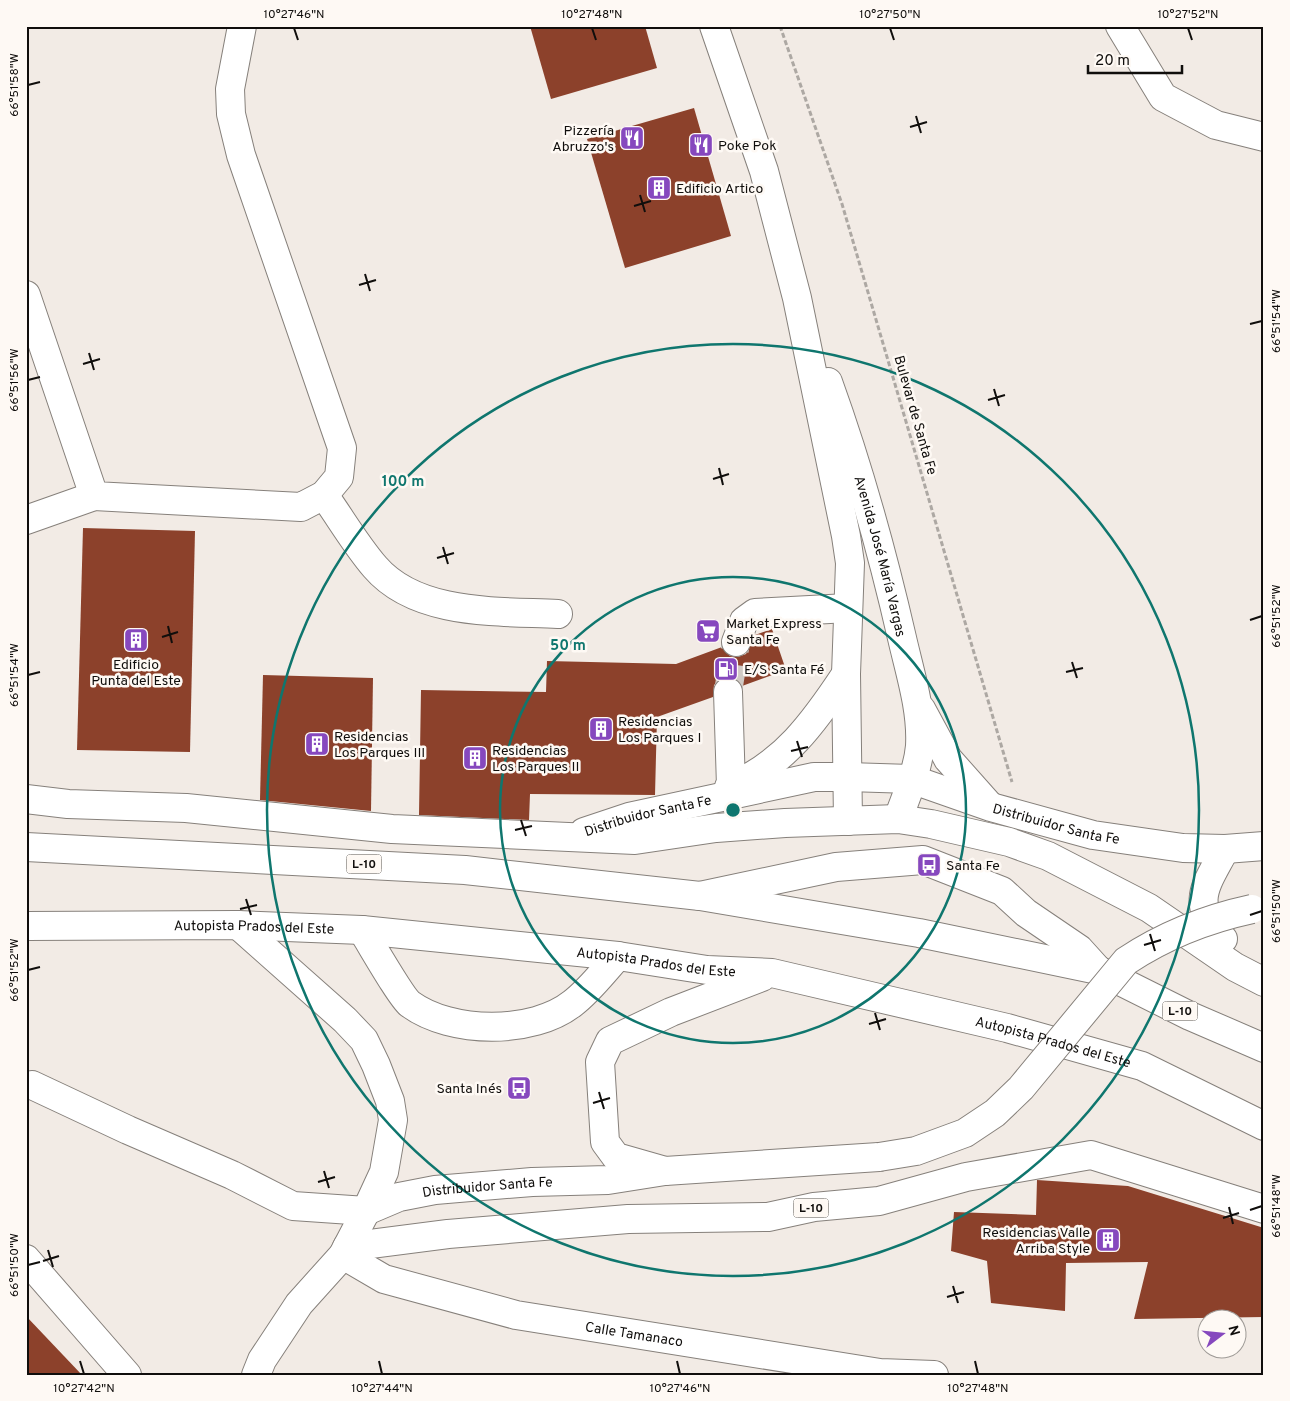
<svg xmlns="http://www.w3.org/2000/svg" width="1290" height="1401" viewBox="0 0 1290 1401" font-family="Overpass,sans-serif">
  <rect width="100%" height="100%" fill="#f2ebe5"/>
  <g fill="#8c412b">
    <polygon points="530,26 645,26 657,68 551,99"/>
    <polygon points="694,108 731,236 625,268 587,139"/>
    <polygon points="83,528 195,531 190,752 77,750"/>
    <polygon points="772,629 786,670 742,686 735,678 727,676 720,679 714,685 713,697 657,717 655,795 530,794 529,820 419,815 421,690 546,692 547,661 676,664 722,647 730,656 738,657 746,654 755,635"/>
    <polygon points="263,675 373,678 371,811 260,800"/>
    <polygon points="1037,1180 1128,1186 1264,1228 1264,1317 1134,1319 1148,1262 1066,1263 1065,1311 991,1303 987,1261 951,1251 954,1212 1036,1215"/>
    <polygon points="26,1316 82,1375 26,1375"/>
  </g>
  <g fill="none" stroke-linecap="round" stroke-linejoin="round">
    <polyline stroke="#d0cac4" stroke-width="28" stroke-dasharray="28 14" stroke-linecap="butt" points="728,692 736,642"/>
    <defs>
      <g id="minor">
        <polyline points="714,26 764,171 797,298 846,536 850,563 846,674 848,821"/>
        <polyline points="1120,26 1163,97 1216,125 1264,137"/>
        <polyline points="26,295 94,496 301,507 324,495 339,477 342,448 241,155 231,114 230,89 242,26"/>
        <path id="s1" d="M828,382C858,465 882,551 902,638C910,673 922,710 920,746C918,770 906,796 898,819"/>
        <path d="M324,495C341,519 356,545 375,567C417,616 499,611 558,614"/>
        <polyline points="26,520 94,496"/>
        <polyline points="736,642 744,621 755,613 848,608"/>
        <polyline points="728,692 731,786"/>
        <polyline points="921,709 948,759 988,804"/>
        <path d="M729,787C783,766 815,721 846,674"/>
        <polyline points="26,799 68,804 186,808 392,829 635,840 716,828 785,823 898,819 931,824 1009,842 1048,856 1149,908 1235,967 1264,982"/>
        <path id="s2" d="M584,832L629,817L814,777H848L911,779L991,807L1093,835L1183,848L1225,849L1264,846"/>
        <polyline points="700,896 836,867 923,860 1002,891 1026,913 1079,949 1098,970"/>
        <path d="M362,930C371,944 401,997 410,1004C451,1034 533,1035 573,1003C590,990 604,971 618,956"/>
        <path d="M1223,939C1189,902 1206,886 1225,849"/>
        <path id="s3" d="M32,1085L128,1130L232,1175L293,1206L366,1211L399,1197L435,1190L532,1182L608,1180L665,1171L879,1157"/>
        <path id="s4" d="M343,1255L384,1279L516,1315L880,1373L934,1375"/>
        <polyline points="26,1259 127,1375"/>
        <polyline points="256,1375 262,1360 299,1304 343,1255 366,1211"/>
      </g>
      <g id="highway">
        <polyline points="26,847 465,870 700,896 919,933 1098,970 1190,1016 1264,1048"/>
        <polyline points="238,925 345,1020 364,1040 376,1065 390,1101 393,1120 384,1172 366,1211"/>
        <path id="s5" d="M26,926L238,925L362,930L618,956L707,970L772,973L1007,1028L1142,1066L1264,1126"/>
        <polyline points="665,1171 616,1157 605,1142 600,1062 610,1041 671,1012 762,977"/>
        <polyline points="347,1247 448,1234 628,1219 768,1217 814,1207 879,1201 966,1177 1091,1155 1264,1209"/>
      </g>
    </defs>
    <use href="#minor" stroke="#86807b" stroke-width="30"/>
    <use href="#highway" stroke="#86807b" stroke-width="30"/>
    <polyline stroke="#ada8a3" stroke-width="3" stroke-dasharray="5 2.5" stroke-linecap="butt" points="780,26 842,204 1012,782"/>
    <use href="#minor" stroke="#fff" stroke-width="28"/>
    <use href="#highway" stroke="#fff" stroke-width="28"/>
    <defs>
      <path id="minor-bridge" d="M879,1157L916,1151L965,1133L995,1113L1021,1088L1126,961C1165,935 1206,919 1252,909"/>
    </defs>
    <use href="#minor-bridge" stroke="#86807b" stroke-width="30" stroke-linecap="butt"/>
    <use href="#minor-bridge" stroke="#fff" stroke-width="28"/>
  </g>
  <path fill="none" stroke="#100e0c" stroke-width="2" d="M294,28L298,40M592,28L596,40M890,28L894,40M1188,28L1192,40M28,85L40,82M916,116L921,133M910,127L927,122M640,195L645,212M634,206L651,201M365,274L370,291M359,285L376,280M1250,324L1262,321M89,353L94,370M83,364L100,359M28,380L40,377M994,389L999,406M988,400L1005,395M719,468L723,485M713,479L729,474M443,547L448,564M437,558L454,553M1250,620L1262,616M168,626L172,643M162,637L178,632M1072,662L1077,678M1066,672L1083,668M28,675L40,672M797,741L802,757M791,751L808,747M521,820L526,836M515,830L532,826M246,899L251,915M240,909L257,905M1250,915L1262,911M1150,934L1155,951M1144,945L1161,940M28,970L40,967M875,1013L880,1030M869,1024L886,1019M599,1092L604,1109M593,1103L610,1098M324,1171L329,1188M318,1182L335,1177M1229,1207L1233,1224M1250,1210L1262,1206M1223,1218L1239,1213M48,1250L53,1267M43,1261L59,1256M28,1265L40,1262M953,1286L958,1303M947,1297L964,1292M80,1361L84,1374M379,1361L382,1374M677,1361L680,1374M975,1361L978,1374"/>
  <g fill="none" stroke="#0f766e" stroke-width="2.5">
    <circle cx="733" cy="810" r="233"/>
    <circle cx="733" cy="810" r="466"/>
  </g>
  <defs>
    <symbol id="restaurant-square" viewBox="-11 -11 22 22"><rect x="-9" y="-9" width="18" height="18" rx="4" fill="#8648be" stroke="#fef9f4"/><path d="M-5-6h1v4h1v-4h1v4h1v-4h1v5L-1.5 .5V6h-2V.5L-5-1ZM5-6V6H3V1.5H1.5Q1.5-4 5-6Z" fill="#fff"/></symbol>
    <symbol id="building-square" viewBox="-11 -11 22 22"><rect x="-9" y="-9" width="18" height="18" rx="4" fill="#8648be" stroke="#fef9f4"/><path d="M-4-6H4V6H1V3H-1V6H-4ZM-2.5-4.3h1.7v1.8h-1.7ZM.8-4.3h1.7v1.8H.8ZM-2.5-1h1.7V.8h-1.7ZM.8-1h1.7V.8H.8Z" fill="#fff"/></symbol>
    <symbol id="supermarket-square" viewBox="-11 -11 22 22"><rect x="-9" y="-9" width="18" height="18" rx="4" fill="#8648be" stroke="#fef9f4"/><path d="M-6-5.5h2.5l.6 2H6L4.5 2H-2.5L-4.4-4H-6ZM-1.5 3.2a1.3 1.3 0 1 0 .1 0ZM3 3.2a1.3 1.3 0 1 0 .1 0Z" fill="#fff"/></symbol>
    <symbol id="fuel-square" viewBox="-11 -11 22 22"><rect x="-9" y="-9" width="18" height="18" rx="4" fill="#8648be" stroke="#fef9f4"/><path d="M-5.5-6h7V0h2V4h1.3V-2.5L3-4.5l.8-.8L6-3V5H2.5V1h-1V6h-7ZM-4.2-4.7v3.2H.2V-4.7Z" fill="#fff"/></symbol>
    <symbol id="bus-square" viewBox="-11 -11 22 22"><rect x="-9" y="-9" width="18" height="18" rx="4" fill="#8648be" stroke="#fef9f4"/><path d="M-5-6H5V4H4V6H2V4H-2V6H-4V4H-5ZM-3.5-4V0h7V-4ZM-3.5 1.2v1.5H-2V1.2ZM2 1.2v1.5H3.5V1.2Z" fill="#fff"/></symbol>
  </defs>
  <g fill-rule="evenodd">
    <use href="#restaurant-square" x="618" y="124" width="28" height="28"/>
    <use href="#restaurant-square" x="687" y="131" width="28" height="28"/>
    <use href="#building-square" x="645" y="174" width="28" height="28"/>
    <use href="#supermarket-square" x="694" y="617" width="28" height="28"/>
    <use href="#building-square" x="122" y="626" width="28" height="28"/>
    <use href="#fuel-square" x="712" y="655" width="28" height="28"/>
    <use href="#building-square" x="587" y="715" width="28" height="28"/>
    <use href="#building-square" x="303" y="730" width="28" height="28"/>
    <use href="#building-square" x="461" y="744" width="28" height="28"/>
    <use href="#bus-square" x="915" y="851" width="28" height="28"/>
    <use href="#bus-square" x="505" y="1074" width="28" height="28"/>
    <use href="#building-square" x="1094" y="1226" width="28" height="28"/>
  </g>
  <g text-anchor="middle" stroke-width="5" stroke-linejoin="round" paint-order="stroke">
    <g fill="#fef9f4" stroke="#575452" stroke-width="1">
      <rect x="346.5" y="854.5" width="35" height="19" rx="4"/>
      <rect x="1162.5" y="1001.5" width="35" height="19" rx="4"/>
      <rect x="793.5" y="1198.5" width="35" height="19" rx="4"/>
    </g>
    <g font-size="12" font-weight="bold" fill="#100e0c">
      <text x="364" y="868">L-10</text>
      <text x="1180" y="1015">L-10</text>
      <text x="811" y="1212">L-10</text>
    </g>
    <g font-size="14" fill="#100e0c" stroke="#fef9f4" text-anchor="start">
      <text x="614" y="135" text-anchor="end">Pizzería<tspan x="614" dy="16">Abruzzo's</tspan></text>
      <text x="718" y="150">Poke Pok</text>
      <text x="676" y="193">Edificio Artico</text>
      <text x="726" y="628">Market Express<tspan x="726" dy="16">Santa Fe</tspan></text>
      <text x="136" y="669" text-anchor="middle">Edificio<tspan x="136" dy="16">Punta del Este</tspan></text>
      <text x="744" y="674">E/S Santa Fé</text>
      <text x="618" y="726">Residencias<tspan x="618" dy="16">Los Parques I</tspan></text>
      <text x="334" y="741">Residencias<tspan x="334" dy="16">Los Parques III</tspan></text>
      <text x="492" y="755">Residencias<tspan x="492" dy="16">Los Parques II</tspan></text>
      <text x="946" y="870">Santa Fe</text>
      <text x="502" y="1093" text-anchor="end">Santa Inés</text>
      <text x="1090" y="1237" text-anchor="end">Residencias Valle<tspan x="1090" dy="16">Arriba Style</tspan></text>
    </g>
    <g font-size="14" fill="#100e0c" stroke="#fef9f4">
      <text transform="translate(916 415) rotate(74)" y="5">Bulevar de Santa Fe</text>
      <text dy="5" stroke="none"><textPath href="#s1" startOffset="182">Avenida José María Vargas</textPath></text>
      <text dy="5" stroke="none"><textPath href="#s2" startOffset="66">Distribuidor Santa Fe</textPath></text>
      <text dy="5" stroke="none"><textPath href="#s2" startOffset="486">Distribuidor Santa Fe</textPath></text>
      <text dy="5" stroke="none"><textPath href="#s5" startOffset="228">Autopista Prados del Este</textPath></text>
      <text dy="5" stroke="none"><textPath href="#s5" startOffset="632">Autopista Prados del Este</textPath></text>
      <text dy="5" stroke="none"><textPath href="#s5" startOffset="1038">Autopista Prados del Este</textPath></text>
      <text dy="5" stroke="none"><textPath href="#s3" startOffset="486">Distribuidor Santa Fe</textPath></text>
      <text dy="5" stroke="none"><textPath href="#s4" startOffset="304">Calle Tamanaco</textPath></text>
    </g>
  </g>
  <circle cx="733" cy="810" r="8" fill="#0f766e" stroke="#fef9f4" stroke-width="2.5"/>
  <g font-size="15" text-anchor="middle" font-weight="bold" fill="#0f766e" stroke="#fef9f4" stroke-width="5" stroke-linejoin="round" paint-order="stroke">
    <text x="403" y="486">100 m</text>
    <text x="568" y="650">50 m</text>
  </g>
  <rect width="1290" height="1401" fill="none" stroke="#fef9f4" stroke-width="55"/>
  <g transform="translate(1222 1334) rotate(74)"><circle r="24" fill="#fef9f4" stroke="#9f9b97"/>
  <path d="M0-4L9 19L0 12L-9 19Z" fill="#8648be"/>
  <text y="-8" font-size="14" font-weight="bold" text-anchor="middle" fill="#100e0c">N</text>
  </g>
  <path d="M1088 65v8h94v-8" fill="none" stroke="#100e0c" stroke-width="2.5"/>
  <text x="1095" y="65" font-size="15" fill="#100e0c" stroke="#fef9f4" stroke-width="4" paint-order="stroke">20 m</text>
  <rect x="28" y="28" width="1234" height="1346" fill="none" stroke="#100e0c" stroke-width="2"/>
  <g font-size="12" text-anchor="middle" fill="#100e0c">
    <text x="294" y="18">10°27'46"N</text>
    <text x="592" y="18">10°27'48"N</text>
    <text x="890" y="18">10°27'50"N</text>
    <text x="1188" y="18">10°27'52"N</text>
    <text transform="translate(14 85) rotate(-90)" y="4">66°51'58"W</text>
    <text transform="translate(1276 321) rotate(-90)" y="4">66°51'54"W</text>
    <text transform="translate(14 380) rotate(-90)" y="4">66°51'56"W</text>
    <text transform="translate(1276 616) rotate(-90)" y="4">66°51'52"W</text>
    <text transform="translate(14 675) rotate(-90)" y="4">66°51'54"W</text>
    <text transform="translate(1276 911) rotate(-90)" y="4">66°51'50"W</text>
    <text transform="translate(14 970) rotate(-90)" y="4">66°51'52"W</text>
    <text transform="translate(1276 1206) rotate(-90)" y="4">66°51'48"W</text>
    <text transform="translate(14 1265) rotate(-90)" y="4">66°51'50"W</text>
    <text x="84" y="1392">10°27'42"N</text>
    <text x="382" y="1392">10°27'44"N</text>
    <text x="680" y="1392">10°27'46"N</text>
    <text x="978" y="1392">10°27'48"N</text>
  </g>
</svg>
